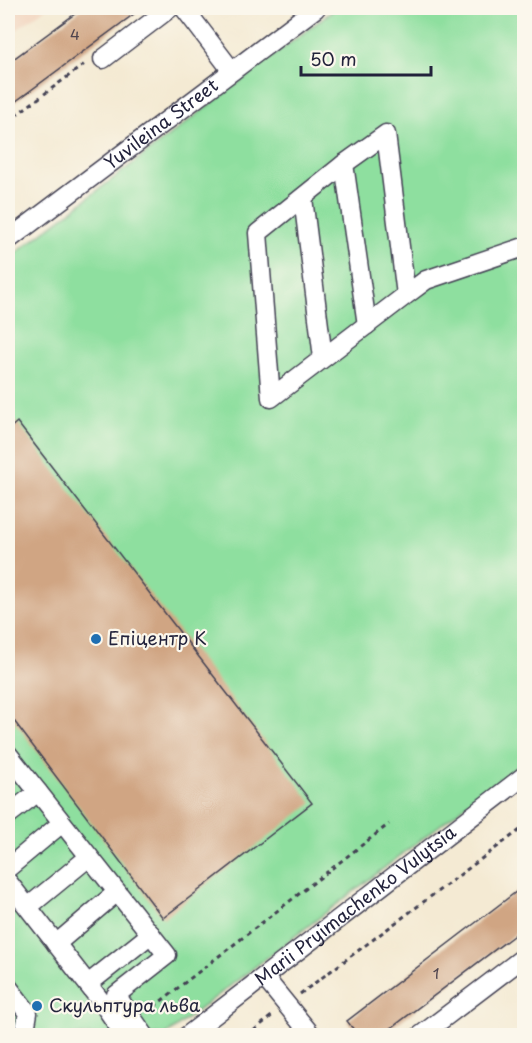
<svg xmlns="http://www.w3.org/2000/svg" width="532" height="1043" viewBox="0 0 532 1043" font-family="'Playpen Sans',sans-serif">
  <rect width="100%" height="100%" fill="#fbf7ec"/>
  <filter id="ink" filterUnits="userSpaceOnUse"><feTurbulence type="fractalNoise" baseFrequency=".0167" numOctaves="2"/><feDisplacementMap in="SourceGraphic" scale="12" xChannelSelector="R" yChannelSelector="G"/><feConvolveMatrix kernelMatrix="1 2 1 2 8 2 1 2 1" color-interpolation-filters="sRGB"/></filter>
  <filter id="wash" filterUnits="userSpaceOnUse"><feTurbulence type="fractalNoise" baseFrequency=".008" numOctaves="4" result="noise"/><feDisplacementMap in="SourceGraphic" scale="24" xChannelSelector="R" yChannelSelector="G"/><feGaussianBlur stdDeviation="1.35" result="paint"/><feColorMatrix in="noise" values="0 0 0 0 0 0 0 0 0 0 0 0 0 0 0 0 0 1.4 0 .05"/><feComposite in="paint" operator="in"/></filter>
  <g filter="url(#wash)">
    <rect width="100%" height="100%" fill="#f4ead3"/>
    <polygon fill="#f2d4be" points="8,8 46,8 8,36"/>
    <polygon fill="#8edf9f" stroke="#58806d" stroke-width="1.5" points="336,8 524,8 524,761 166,1035 8,1036 8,259"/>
    <g id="blocks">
      <g fill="#d0a583">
        <polygon points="83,8 142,8 8,107 8,63"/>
        <polygon points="17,422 312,803 163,918 8,713 8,430"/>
        <polygon points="525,885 525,927 382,1035 358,1035 347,1021"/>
      </g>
    </g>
  </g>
  <g filter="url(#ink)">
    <use href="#blocks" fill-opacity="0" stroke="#424052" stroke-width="1.5"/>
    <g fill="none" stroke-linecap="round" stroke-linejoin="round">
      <defs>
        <g id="minor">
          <polyline points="184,8 232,71"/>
          <polyline points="103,59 170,8"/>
          <polyline points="344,164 367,325"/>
          <polyline points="303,198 323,358"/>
          <path id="s1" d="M8,240L316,8"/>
          <polyline points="406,295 386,134 344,164 258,233 271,398 406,295 426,280 524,247"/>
          <polyline points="8,754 167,955 116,995 145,1036"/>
          <polyline points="8,815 38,792"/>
          <polyline points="8,868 62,823"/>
          <polyline points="8,882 104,1005 125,1036"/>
          <polyline points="28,907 89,857"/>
          <polyline points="56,944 117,892"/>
          <polyline points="264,977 312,1036"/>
          <polyline points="88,984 151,934"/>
          <polyline points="8,987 28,1013 24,1036"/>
          <path id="s2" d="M187,1036L524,776"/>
          <polyline points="420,1036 524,957"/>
        </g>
      </defs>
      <use href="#minor" stroke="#424052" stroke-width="21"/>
      <g stroke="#424052" stroke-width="3" stroke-dasharray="4.5 4.5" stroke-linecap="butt">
        <polyline points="8,121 86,63"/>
        <polyline points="300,994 524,827"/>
        <polyline points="147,1012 389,824"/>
        <polyline points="247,1036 273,1015"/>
      </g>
      <use href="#minor" stroke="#fff" stroke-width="18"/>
    </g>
  </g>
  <g fill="#1f6fb2" stroke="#fbf7ec" stroke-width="2">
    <circle cx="96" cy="639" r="6"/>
    <circle cx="37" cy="1006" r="6"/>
  </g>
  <g text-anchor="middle" stroke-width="4.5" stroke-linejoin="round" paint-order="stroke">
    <g font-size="15" fill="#4e434d">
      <text x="75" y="40">4</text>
      <text x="436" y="979">1</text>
    </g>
    <g font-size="18" fill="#22223b" stroke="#fbf7ec">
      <text dy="6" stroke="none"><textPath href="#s1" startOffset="192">Yuvileina Street</textPath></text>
      <text dy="6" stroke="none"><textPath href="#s2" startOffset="213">Marii Pryimachenko Vulytsia</textPath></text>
    </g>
    <g font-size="18" fill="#22223b" stroke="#fbf7ec" text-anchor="start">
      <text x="108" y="645">Епіцентр К</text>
      <text x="49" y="1012">Скульптура льва</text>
    </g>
  </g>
  <rect width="532" height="1043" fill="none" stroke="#fbf7ec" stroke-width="30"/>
  <path d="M301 66v9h130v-9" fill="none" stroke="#22223b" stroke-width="3"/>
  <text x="310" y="66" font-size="18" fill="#22223b" stroke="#fbf7ec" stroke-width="4.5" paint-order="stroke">50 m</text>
</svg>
